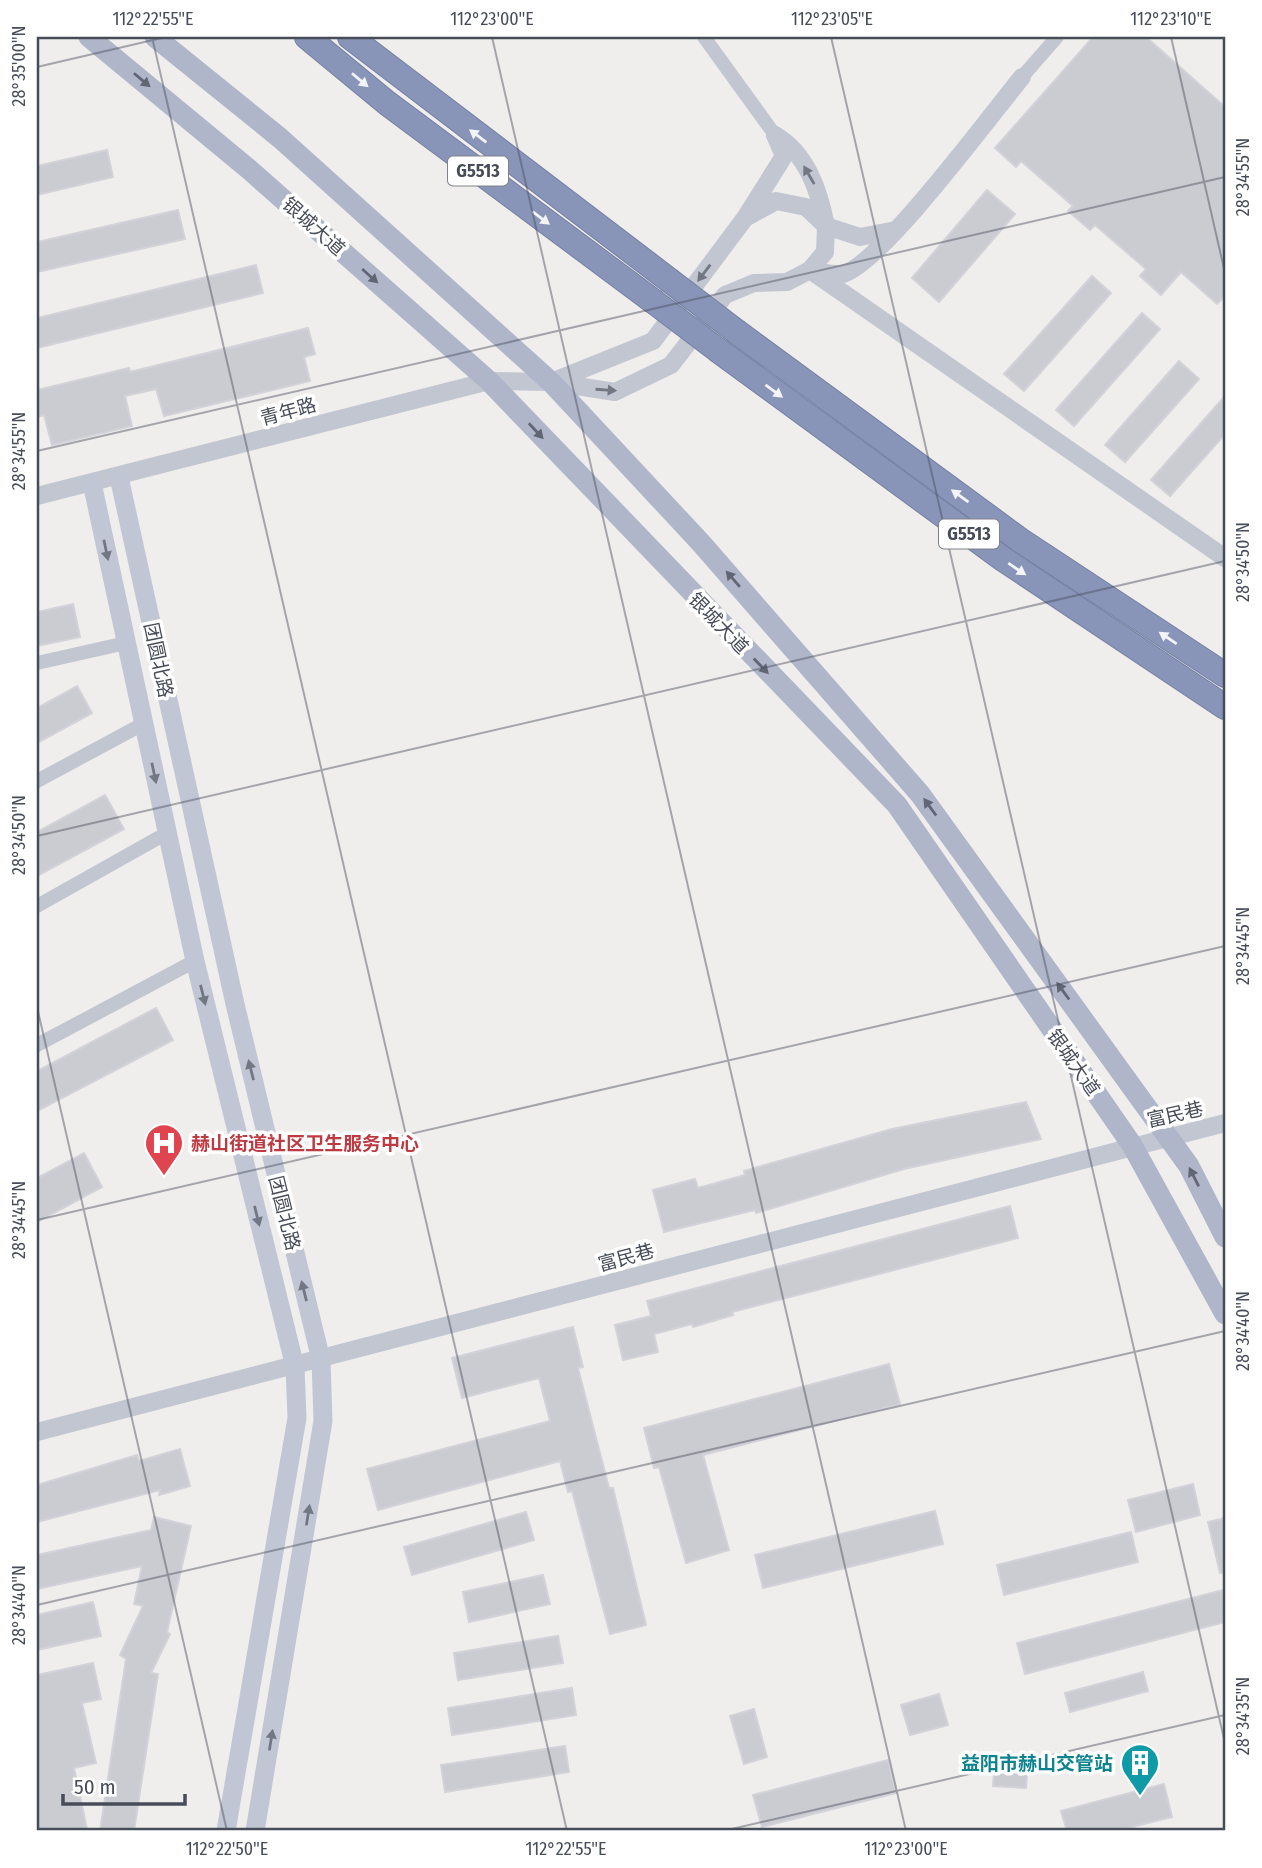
<svg xmlns="http://www.w3.org/2000/svg" width="1262" height="1868" viewBox="0 0 1262 1868" font-family="'Fira Sans Condensed','Noto Sans SC',sans-serif">
  <rect width="100%" height="100%" fill="#f0eeed"/>
  <g fill="#cbcbd2" stroke="#d2d2d8" stroke-width="2">
    <polygon points="1093,37 1146,37 1225,107 1225,296 1217,304 1181,272 1161,295 1140,276 1146,269 1095,225 1090,230 1068,211 1073,206 1021,161 1016,167 995,148"/>
    <polygon points="107,150 113,177 37,195 37,166"/>
    <polygon points="987,190 1015,214 939,302 912,278"/>
    <polygon points="178,210 185,239 37,272 37,242"/>
    <polygon points="256,265 263,293 37,348 37,318"/>
    <polygon points="1092,276 1111,293 1024,391 1004,374"/>
    <polygon points="1142,313 1160,329 1074,426 1056,410"/>
    <polygon points="308,328 315,354 304,357 310,381 164,416 156,389 125,396 132,426 52,445 44,415 37,417 37,390 129,368 130,372"/>
    <polygon points="1179,361 1199,379 1125,462 1105,445"/>
    <polygon points="1225,396 1225,434 1170,496 1151,480"/>
    <polygon points="73,604 80,637 37,646 37,612"/>
    <polygon points="77,686 92,713 37,743 37,708"/>
    <polygon points="105,795 124,829 37,876 37,832"/>
    <polygon points="156,1008 173,1040 37,1111 37,1071"/>
    <polygon points="1026,1102 1041,1139 904,1169 756,1213 755,1210 664,1232 653,1190 695,1179 698,1188 745,1175 744,1171 892,1129"/>
    <polygon points="84,1153 102,1187 37,1222 37,1178"/>
    <polygon points="1010,1206 1018,1238 732,1312 733,1315 693,1327 692,1324 654,1334 658,1352 623,1360 615,1325 651,1316 647,1301"/>
    <polygon points="573,1327 583,1367 578,1368 609,1488 613,1488 646,1625 610,1634 572,1491 568,1492 560,1461 378,1510 367,1469 550,1421 539,1378 462,1398 452,1358"/>
    <polygon points="889,1364 900,1404 703,1455 729,1550 686,1563 659,1467 654,1468 644,1428"/>
    <polygon points="180,1449 190,1486 159,1495 160,1490 37,1522 37,1485 137,1455 139,1461"/>
    <polygon points="1193,1484 1200,1515 1136,1532 1128,1500"/>
    <polygon points="935,1511 943,1544 763,1588 755,1555"/>
    <polygon points="526,1512 534,1540 412,1575 404,1547"/>
    <polygon points="154,1517 191,1526 167,1632 170,1634 151,1673 158,1674 134,1831 100,1831 126,1659 120,1655 143,1606 134,1604 142,1566 37,1589 37,1555 151,1530"/>
    <polygon points="1225,1518 1225,1572 1220,1573 1208,1522"/>
    <polygon points="1131,1532 1138,1562 1004,1595 997,1565"/>
    <polygon points="543,1575 550,1604 469,1622 463,1592"/>
    <polygon points="1223,1590 1225,1622 1025,1674 1017,1643"/>
    <polygon points="93,1602 101,1636 37,1650 37,1615"/>
    <polygon points="558,1636 563,1663 458,1680 454,1653"/>
    <polygon points="93,1663 101,1699 82,1703 96,1763 74,1768 87,1829 37,1831 37,1675"/>
    <polygon points="1143,1672 1148,1691 1070,1712 1065,1693"/>
    <polygon points="572,1688 576,1715 452,1735 448,1708"/>
    <polygon points="939,1694 948,1725 910,1735 901,1705"/>
    <polygon points="754,1709 767,1757 744,1764 730,1716"/>
    <polygon points="565,1746 569,1772 445,1792 441,1765"/>
    <polygon points="995,1759 1028,1761 1026,1788 993,1786"/>
    <polygon points="888,1760 896,1793 762,1827 753,1795"/>
    <polygon points="1164,1784 1172,1817 1116,1831 1067,1831 1061,1811"/>
  </g>
  <g fill="none" stroke-linecap="round" stroke-linejoin="round">
    <defs>
      <g id="motorway">
        <polyline points="307,37 387,103 653,301"/>
        <polyline points="350,37 669,280"/>
        <polyline points="737,332 1020,540 1225,675"/>
        <polyline points="719,351 1003,559 1225,707"/>
      </g>
    </defs>
    <use href="#motorway" stroke="#7480a3" stroke-width="26"/>
    <g stroke="#c2c6d1" stroke-width="14">
      <polyline points="704,37 775,135"/>
      <polyline points="1022,77 1057,37"/>
      <polyline points="37,663 126,643"/>
      <polyline points="37,781 143,724"/>
      <polyline points="37,906 167,833"/>
      <polyline points="37,1045 195,961"/>
    </g>
    <g stroke="#c2c6d1" stroke-width="18">
      <path d="M1022,77C993,112 878,268 842,274C832,275 819,271 810,270L1225,558"/>
      <path d="M775,135C807,154 819,190 826,226L860,237L896,230"/>
      <polyline points="745,218 776,201 806,207 826,226 825,252 810,270 787,282 754,283 725,295 671,365 615,392 551,382 653,341 745,218 784,156 775,135"/>
      <polyline points="37,496 489,381 551,382"/>
      <polyline points="37,1432 1225,1123"/>
    </g>
    <g stroke="#c1c6d4" stroke-width="19">
      <polyline points="119,477 235,1004 321,1360 323,1421 255,1831"/>
      <polyline points="92,483 195,961 295,1367 297,1418 226,1831"/>
    </g>
    <g stroke="#afb6ca" stroke-width="21">
      <polyline points="89,37 251,171 489,381 897,805 1132,1145 1225,1314"/>
      <polyline points="155,37 280,138 551,382 701,543 920,794 1189,1166 1225,1237"/>
    </g>
    <use href="#motorway" stroke="#8995b8" stroke-width="24"/>
    <defs>
      <g id="motorway-bridge">
        <polyline points="669,280 737,332"/>
        <polyline points="653,301 719,351"/>
      </g>
    </defs>
    <use href="#motorway-bridge" stroke="#7480a3" stroke-width="26" stroke-linecap="butt"/>
    <use href="#motorway-bridge" stroke="#8995b8" stroke-width="24"/>
  </g>
  <defs><path id="oneway-solid" d="M-6-.8H1V-3.2L6.5 0L1 3.2V.8H-6Z" transform="scale(1.75)"/></defs>
  <g fill="#616675">
    <use href="#oneway-solid" transform="translate(142 80) rotate(40)"/>
    <use href="#oneway-solid" transform="translate(370 276) rotate(42)"/>
    <use href="#oneway-solid" transform="translate(536 431) rotate(47)"/>
    <use href="#oneway-solid" transform="translate(733 579) rotate(-131)"/>
    <use href="#oneway-solid" transform="translate(761 666) rotate(46)"/>
    <use href="#oneway-solid" transform="translate(930 807) rotate(-126)"/>
    <use href="#oneway-solid" transform="translate(1063 991) rotate(-126)"/>
    <use href="#oneway-solid" transform="translate(1194 1177) rotate(-117)"/>
  </g>
  <g fill="#f3f4f8">
    <use href="#oneway-solid" transform="translate(360 80) rotate(40)"/>
    <use href="#oneway-solid" transform="translate(478 136) rotate(-143)"/>
    <use href="#oneway-solid" transform="translate(541 218) rotate(37)"/>
    <use href="#oneway-solid" transform="translate(774 391) rotate(36)"/>
    <use href="#oneway-solid" transform="translate(960 496) rotate(-144)"/>
    <use href="#oneway-solid" transform="translate(1017 569) rotate(34)"/>
    <use href="#oneway-solid" transform="translate(1168 638) rotate(-146)"/>
  </g>
  <g fill="#727783">
    <use href="#oneway-solid" transform="translate(809 175) rotate(-120)"/>
    <use href="#oneway-solid" transform="translate(704 273) rotate(127)"/>
    <use href="#oneway-solid" transform="translate(606 390) rotate(4)"/>
  </g>
  <g fill="#727784">
    <use href="#oneway-solid" transform="translate(106 550) rotate(78)"/>
    <use href="#oneway-solid" transform="translate(154 773) rotate(78)"/>
    <use href="#oneway-solid" transform="translate(203 995) rotate(76)"/>
    <use href="#oneway-solid" transform="translate(251 1070) rotate(-104)"/>
    <use href="#oneway-solid" transform="translate(257 1216) rotate(76)"/>
    <use href="#oneway-solid" transform="translate(304 1291) rotate(-104)"/>
    <use href="#oneway-solid" transform="translate(308 1515) rotate(-81)"/>
    <use href="#oneway-solid" transform="translate(271 1740) rotate(-81)"/>
  </g>
  <path fill="none" stroke="#474c59" stroke-width="2" stroke-opacity="0.45" d="M152,37L567,1831M492,37L906,1831M831,37L1225,1743M1171,37L1225,273M37,67L166,37M37,451L1225,177M37,836L1225,561M37,1007L227,1831M37,1220L1225,946M37,1605L1225,1331M723,1831L1225,1715"/>
  <defs>
    <symbol id="hospital-pin" viewBox="-11 -11 22 30"><path d="M0 17L-7.5 6A9.5 9.5 0 1 1 7.5 6Z" fill="#e0444e" stroke="#fff"/><path d="M-5-5h3v3.5h4V-5h3V5h-3V1.5h-4V5h-3Z" fill="#fff"/></symbol>
    <symbol id="building-pin" viewBox="-11 -11 22 30"><path d="M0 17L-7.5 6A9.5 9.5 0 1 1 7.5 6Z" fill="#0f9aa8" stroke="#fff"/><path d="M-4-6H4V6H1V3H-1V6H-4ZM-2.5-4.3h1.7v1.8h-1.7ZM.8-4.3h1.7v1.8H.8ZM-2.5-1h1.7V.8h-1.7ZM.8-1h1.7V.8H.8Z" fill="#fff"/></symbol>
  </defs>
  <g fill-rule="evenodd">
    <use href="#hospital-pin" x="142" y="1121" width="44" height="60"/>
    <use href="#building-pin" x="1118" y="1741" width="44" height="60"/>
  </g>
  <g text-anchor="middle" stroke-width="7" stroke-linejoin="round" paint-order="stroke">
    <g fill="#fff" stroke="#7e828b" stroke-width="2">
      <rect x="448" y="156.5" width="60" height="29" rx="5"/>
      <rect x="939" y="519.5" width="60" height="29" rx="5"/>
    </g>
    <g font-size="18" font-weight="bold" fill="#474c59">
      <text x="478" y="177">G5513</text>
      <text x="969" y="540">G5513</text>
    </g>
    <g font-size="19" fill="#474c59" stroke="#fff">
      <text transform="translate(314 226) rotate(42)" y="7">银城大道</text>
      <text transform="translate(288 411) rotate(-15)" y="7">青年路</text>
      <text transform="translate(719 623) rotate(46)" y="7">银城大道</text>
      <text transform="translate(159 660) rotate(78)" y="7">团圆北路</text>
      <text transform="translate(1074 1062) rotate(55)" y="7">银城大道</text>
      <text transform="translate(1175 1114) rotate(-13)" y="7">富民巷</text>
      <text transform="translate(285 1213) rotate(76)" y="7">团圆北路</text>
      <text transform="translate(626 1257) rotate(-15)" y="7">富民巷</text>
    </g>
    <g font-size="19" font-weight="bold" fill="#be3a42" stroke="#fff" text-anchor="start">
      <text x="191" y="1150">赫山街道社区卫生服务中心</text>
    </g>
    <g font-size="19" font-weight="bold" fill="#0d838f" stroke="#fff" text-anchor="end">
      <text x="1113" y="1770">益阳市赫山交管站</text>
    </g>
  </g>
  <rect width="1262" height="1868" fill="none" stroke="#ffffff" stroke-width="77"/>
  <path d="M63 1794v10h122v-10" fill="none" stroke="#474c59" stroke-width="3.5"/>
  <text x="74" y="1794" font-size="21" fill="#474c59" stroke="#ffffff" stroke-width="5" paint-order="stroke">50 m</text>
  <rect x="38" y="38" width="1186" height="1791" fill="none" stroke="#474c59" stroke-width="2.5"/>
  <g font-size="18" text-anchor="middle" fill="#474c59">
    <text x="153" y="25">112°22'55"E</text>
    <text x="492" y="25">112°23'00"E</text>
    <text x="832" y="25">112°23'05"E</text>
    <text x="1171" y="25">112°23'10"E</text>
    <text transform="translate(19 66) rotate(-90)" y="6">28°35'00"N</text>
    <text transform="translate(1243 177) rotate(-90)" y="6">28°34'55"N</text>
    <text transform="translate(19 451) rotate(-90)" y="6">28°34'55"N</text>
    <text transform="translate(1243 562) rotate(-90)" y="6">28°34'50"N</text>
    <text transform="translate(19 835) rotate(-90)" y="6">28°34'50"N</text>
    <text transform="translate(1243 946) rotate(-90)" y="6">28°34'45"N</text>
    <text transform="translate(19 1220) rotate(-90)" y="6">28°34'45"N</text>
    <text transform="translate(1243 1331) rotate(-90)" y="6">28°34'40"N</text>
    <text transform="translate(19 1605) rotate(-90)" y="6">28°34'40"N</text>
    <text transform="translate(1243 1716) rotate(-90)" y="6">28°34'35"N</text>
    <text x="227" y="1855">112°22'50"E</text>
    <text x="566" y="1855">112°22'55"E</text>
    <text x="906" y="1855">112°23'00"E</text>
  </g>
</svg>
